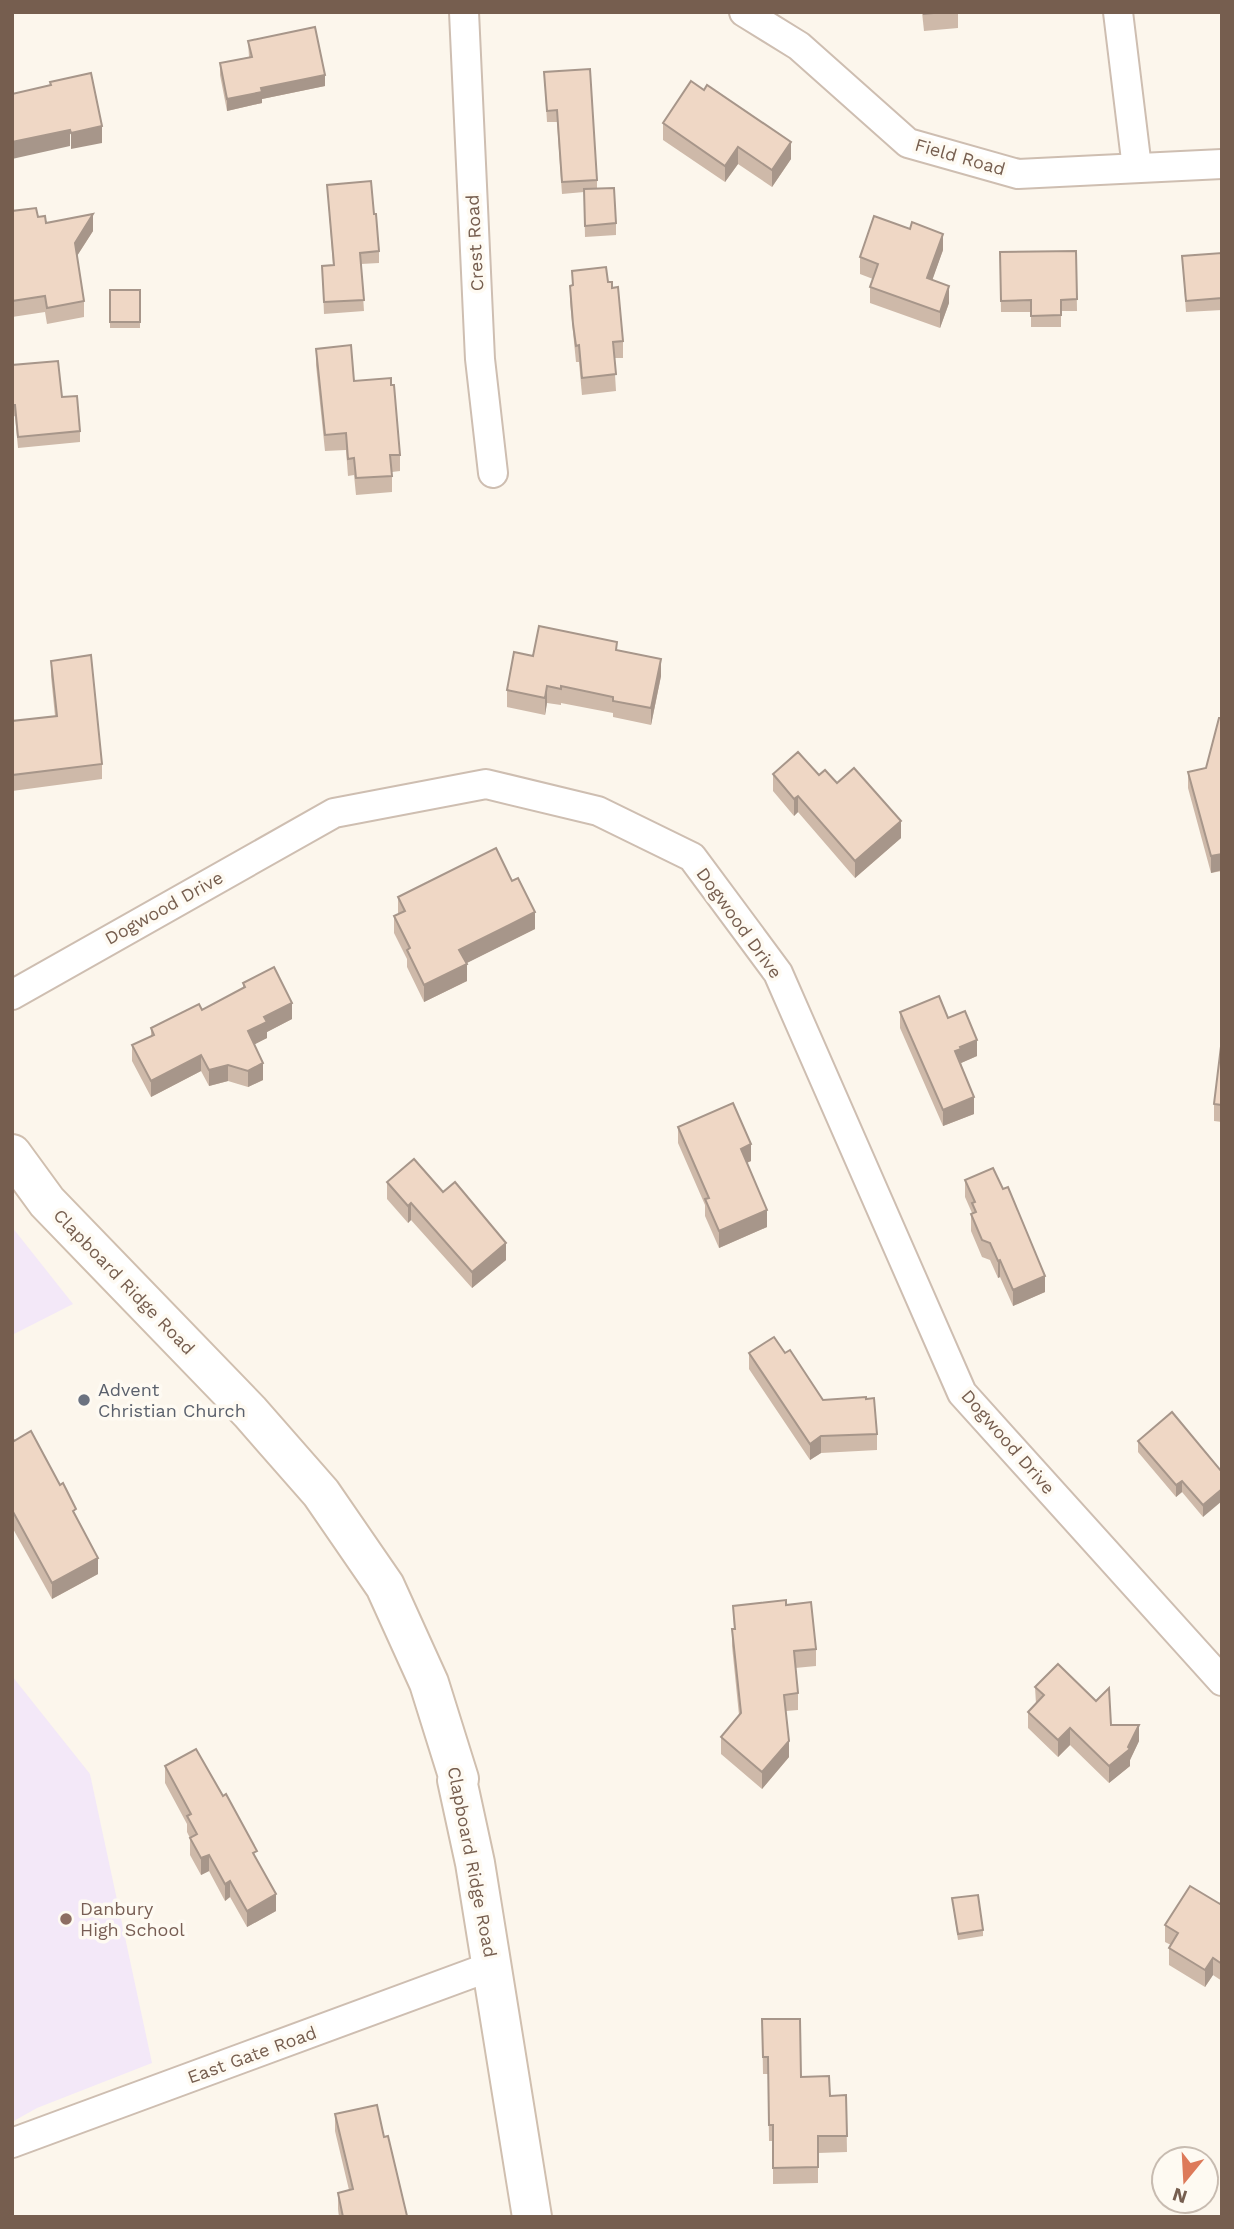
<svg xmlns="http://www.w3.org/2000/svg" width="1234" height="2229" viewBox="0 0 1234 2229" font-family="'Work Sans',sans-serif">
  <rect width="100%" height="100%" fill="#fcf6ec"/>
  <g fill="#f3e8f8">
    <polygon points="12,1227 73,1304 12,1335"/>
    <polygon points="12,1676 90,1774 152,2063 37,2108 12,2122"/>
  </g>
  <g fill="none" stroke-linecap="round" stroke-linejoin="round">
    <defs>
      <g id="street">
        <polyline points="464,12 480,359 493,473"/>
        <polyline points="744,12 799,46 908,143 1018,174 1222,164"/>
        <polyline points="1118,12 1137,168"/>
        <polyline points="12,995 334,813 486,784 598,811 692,857 778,973 962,1393 1222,1681"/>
        <polyline points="12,2143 492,1966"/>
      </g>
      <polyline id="secondary" points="12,1154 47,1202 250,1412 321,1493 385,1586 429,1683 459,1779 457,1780 475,1863 532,2217"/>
    </defs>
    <use href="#street" stroke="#cebeb1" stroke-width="32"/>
    <use href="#secondary" stroke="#d0bfaf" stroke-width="42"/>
    <use href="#street" stroke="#fff" stroke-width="28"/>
    <use href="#secondary" stroke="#fff" stroke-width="38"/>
  </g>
  <g fill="#ceb9a9">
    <polygon points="922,12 958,12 958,28 924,31"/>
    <polygon points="248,41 325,86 262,99 262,103 227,111 220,75 220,63 249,57"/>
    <polygon points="544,72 597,180 597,189 616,223 616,235 585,237 584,192 562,194 557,122 547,122"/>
    <polygon points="663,123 791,159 772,187 738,164 725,182 663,140"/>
    <polygon points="327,185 374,214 379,251 379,263 361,264 364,311 324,314 322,266 333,265"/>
    <polygon points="12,211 38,217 46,223 93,231 77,256 84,301 84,317 47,324 45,312 12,317"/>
    <polygon points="943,250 932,280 949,303 940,328 870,303 870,287 873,279 860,274 860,257"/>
    <polygon points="1076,251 1077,311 1061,311 1061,327 1031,327 1031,312 1001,312 1000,252"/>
    <polygon points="1222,253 1222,310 1186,312 1182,256"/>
    <polygon points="572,271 608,282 612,288 623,341 623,358 614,358 616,391 582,395 579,362 576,362 570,302 570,286 572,285"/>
    <rect x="110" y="290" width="30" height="38"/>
    <polygon points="316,349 354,381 400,455 400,471 392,472 392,492 356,495 354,475 348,476 346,450 325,451 316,365"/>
    <polygon points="12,365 62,397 80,431 80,442 18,448 15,416 13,417 12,409"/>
    <polygon points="617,650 661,676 651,725 613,717 613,713 561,703 561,705 547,703 545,715 507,707 507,690 533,656"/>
    <polygon points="51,661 102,764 102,779 12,791 12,721 55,716 51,676"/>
    <polygon points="1222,718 1222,871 1211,873 1188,788 1188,772 1206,768"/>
    <polygon points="773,774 819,775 901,838 855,878 798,812 794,816 773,791"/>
    <polygon points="398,897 535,929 466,963 467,981 424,1002 407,967 407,959 394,933 394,916 398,914"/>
    <polygon points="243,983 292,1019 267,1032 267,1038 254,1044 263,1080 248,1087 228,1081 209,1086 201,1071 151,1097 132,1061 132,1045 151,1036 151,1028 202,1010 243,989"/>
    <polygon points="900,1012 948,1018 977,1056 961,1063 974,1114 943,1126 900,1028"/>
    <polygon points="1222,1038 1222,1122 1214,1121 1214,1104"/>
    <polygon points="678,1127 751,1161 747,1163 767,1227 719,1248 705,1216 705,1205 678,1143"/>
    <polygon points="965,1180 1045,1292 1013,1306 1000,1277 998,1278 990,1260 982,1257 971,1231 971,1214 972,1213 965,1197"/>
    <polygon points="387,1182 443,1192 506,1260 472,1288 411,1220 408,1223 387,1199"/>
    <polygon points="749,1353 785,1353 823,1400 877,1434 877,1450 821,1453 810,1460 749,1369"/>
    <polygon points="12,1437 76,1517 98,1574 52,1599 12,1527"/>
    <polygon points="1138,1441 1222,1472 1203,1517 1182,1492 1176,1497 1138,1452"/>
    <polygon points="786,1605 816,1649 816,1666 795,1668 798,1693 798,1710 786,1711 789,1757 762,1789 721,1754 721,1737 739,1715 732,1646 732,1629 734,1629 733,1606"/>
    <polygon points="1035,1687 1111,1725 1139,1741 1130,1760 1130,1766 1109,1783 1070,1745 1058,1757 1028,1728 1028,1712 1036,1704"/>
    <polygon points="165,1766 257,1859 276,1911 247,1927 230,1897 225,1901 209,1871 201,1875 190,1855 190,1838 187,1832 187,1824 165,1783"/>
    <polygon points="952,1898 983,1930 983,1936 958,1940"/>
    <polygon points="1222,1901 1222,1981 1213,1975 1205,1987 1169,1965 1169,1948 1171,1945 1165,1942 1165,1925 1220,1904"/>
    <polygon points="762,2019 801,2077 830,2096 846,2095 847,2152 818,2153 818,2183 773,2184 773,2141 769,2141 768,2074 763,2074"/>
    <polygon points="335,2114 384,2137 407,2217 339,2217 338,2209 338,2193 349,2190 335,2131"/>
  </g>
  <g fill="#a7968a">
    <polygon points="325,75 325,86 262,99 262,103 227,111 227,99 261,88"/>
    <polygon points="102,126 102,143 71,149 71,133"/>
    <polygon points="70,130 70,146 12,159 12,142"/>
    <polygon points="791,142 791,159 772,187 772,170"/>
    <polygon points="738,147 738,164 725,182 725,166"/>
    <polygon points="93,214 93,231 75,259 75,243"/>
    <polygon points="943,234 943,250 927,295 927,278"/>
    <polygon points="949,286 949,303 940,328 940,312"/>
    <polygon points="661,659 661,676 651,725 651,708"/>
    <polygon points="547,686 547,703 545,715 545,698"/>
    <polygon points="798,796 798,812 794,816 794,799"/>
    <polygon points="901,821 901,838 855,878 855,861"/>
    <polygon points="1222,854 1222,870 1211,873 1211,856"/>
    <polygon points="535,912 535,929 459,967 459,950"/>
    <polygon points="467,964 467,981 424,1002 424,985"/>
    <polygon points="292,1003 292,1019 267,1032 267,1038 248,1048 248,1031 264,1017"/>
    <polygon points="977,1040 977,1056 961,1063 955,1051 960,1047"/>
    <polygon points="201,1055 201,1071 151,1097 151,1081"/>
    <polygon points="263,1063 263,1080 248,1087 248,1071"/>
    <polygon points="228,1065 228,1081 209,1086 209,1070"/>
    <polygon points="974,1097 974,1114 943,1126 943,1110"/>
    <polygon points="751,1144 751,1161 741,1165 741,1149"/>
    <polygon points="411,1203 411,1220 408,1223 408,1206"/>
    <polygon points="767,1210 767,1227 719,1248 719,1231"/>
    <polygon points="506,1243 506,1260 472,1288 472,1272"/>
    <polygon points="1000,1260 1000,1277 998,1278 998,1261"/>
    <polygon points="1045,1276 1045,1292 1013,1306 1013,1290"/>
    <polygon points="821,1436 821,1453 810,1460 810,1444"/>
    <polygon points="1182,1481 1182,1492 1176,1497 1176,1485"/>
    <polygon points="1222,1489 1222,1501 1203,1517 1203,1505"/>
    <polygon points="98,1558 98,1574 52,1599 52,1583"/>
    <polygon points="1139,1725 1139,1741 1130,1760 1130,1766 1109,1783 1109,1766 1128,1747"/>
    <polygon points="1070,1728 1070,1745 1058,1757 1058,1740"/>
    <polygon points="789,1741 789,1757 762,1789 762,1772"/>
    <polygon points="209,1855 209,1871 201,1875 201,1858"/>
    <polygon points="230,1881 230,1897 225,1901 225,1884"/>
    <polygon points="276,1894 276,1911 247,1927 247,1911"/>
    <polygon points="1213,1958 1213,1975 1205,1987 1205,1970"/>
  </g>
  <g fill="#efd7c5" stroke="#a7968a" stroke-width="2">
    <polygon points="924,12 944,12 924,14"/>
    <polygon points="315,27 325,75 261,88 262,92 227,99 220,63 252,57 248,41"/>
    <polygon points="590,69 597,180 562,182 557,110 547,111 544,72"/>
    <polygon points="91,73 102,126 71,133 70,130 12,142 12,94 51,85 50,82"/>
    <polygon points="691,81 704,90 707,85 791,142 772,170 738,147 725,166 663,123"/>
    <polygon points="371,181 374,214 376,214 379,251 360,253 364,300 324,302 322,266 334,265 327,185"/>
    <polygon points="614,188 616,223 585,226 584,189"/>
    <polygon points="36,208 38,217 45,216 46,223 93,214 75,243 84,301 47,308 45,296 12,301 12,211"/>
    <polygon points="874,216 910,229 912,222 943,234 927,278 949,286 940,312 870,287 878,264 860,257"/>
    <polygon points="1076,251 1077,299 1061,300 1061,315 1031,316 1031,300 1001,301 1000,252"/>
    <polygon points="1222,253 1222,298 1186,301 1182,256"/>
    <polygon points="606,267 608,282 612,282 612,288 618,287 623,341 613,342 616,374 582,378 579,345 576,346 573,324 570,286 573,285 572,271"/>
    <rect x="110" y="290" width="30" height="32"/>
    <polygon points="351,345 354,381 391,378 391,385 394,385 400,455 390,455 392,476 356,478 354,458 348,459 346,433 325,435 316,349"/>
    <polygon points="58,361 62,397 77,396 80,431 18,437 15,405 13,405 12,397 12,365"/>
    <polygon points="539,626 617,642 616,650 661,659 651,708 613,701 613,697 561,686 561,689 547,686 545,698 507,690 514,652 533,656"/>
    <polygon points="91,655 102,764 12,775 12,721 57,716 51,661"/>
    <polygon points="1219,718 1222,718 1222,854 1211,856 1188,772 1206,768"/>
    <polygon points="798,752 819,775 825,770 837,783 854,768 901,821 855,861 798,796 794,799 773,774"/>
    <polygon points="496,848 512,881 518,878 535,912 459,950 467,964 424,985 407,950 410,948 394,916 405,911 398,897"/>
    <polygon points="274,967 292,1003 264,1017 267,1022 248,1031 263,1063 248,1071 228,1065 209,1070 201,1055 151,1081 132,1045 154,1035 151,1028 199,1004 202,1010 245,987 243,983"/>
    <polygon points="939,996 948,1018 965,1011 977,1040 960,1047 961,1049 955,1051 974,1097 943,1110 900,1012"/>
    <polygon points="1222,1038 1222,1105 1214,1104"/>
    <polygon points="733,1103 751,1144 741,1149 767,1210 719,1231 705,1199 709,1198 678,1127"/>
    <polygon points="414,1159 443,1192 455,1182 506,1243 472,1272 411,1203 408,1206 387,1182"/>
    <polygon points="993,1168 1003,1189 1008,1187 1045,1276 1013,1290 1000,1260 998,1261 990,1243 982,1240 971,1214 976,1212 972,1203 975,1202 965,1180"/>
    <polygon points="774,1337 785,1353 790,1350 823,1400 866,1397 866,1399 874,1398 877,1434 821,1436 810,1444 749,1353"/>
    <polygon points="1172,1412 1222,1472 1222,1489 1203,1505 1182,1481 1176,1485 1138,1441"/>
    <polygon points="31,1431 60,1485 63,1483 76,1509 73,1511 98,1558 52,1583 12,1510 12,1437 14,1441"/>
    <polygon points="786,1600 786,1605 811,1602 816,1649 794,1651 798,1693 784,1695 789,1741 762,1772 721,1737 741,1713 732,1629 735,1629 733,1606"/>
    <polygon points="1058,1664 1096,1701 1109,1688 1111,1725 1139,1725 1128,1747 1130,1749 1109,1766 1070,1728 1058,1740 1028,1712 1044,1695 1035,1687"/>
    <polygon points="196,1749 223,1796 226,1794 257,1851 253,1853 276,1894 247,1911 230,1881 225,1884 209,1855 201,1858 190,1838 197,1834 187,1816 191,1814 165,1766"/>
    <polygon points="1190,1886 1220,1904 1222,1901 1222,1964 1213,1958 1205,1970 1169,1948 1178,1933 1165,1925"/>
    <polygon points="978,1895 983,1930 958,1934 952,1898"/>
    <polygon points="762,2019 800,2019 801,2077 829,2076 830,2096 846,2095 847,2136 818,2136 818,2167 773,2168 773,2125 769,2125 768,2057 763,2057"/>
    <polygon points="377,2105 384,2137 388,2136 407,2216 343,2217 338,2193 353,2189 335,2114"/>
  </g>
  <circle fill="#6b7280" stroke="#fefaf2" stroke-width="2.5" cx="84" cy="1400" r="7"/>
  <circle fill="#8d6e63" stroke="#fefaf2" stroke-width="2.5" cx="66" cy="1919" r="7"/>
  <g text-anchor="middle" stroke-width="7" stroke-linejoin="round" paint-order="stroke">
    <g font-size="18" fill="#765e4f" stroke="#fefaf2">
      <text transform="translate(960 157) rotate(16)" y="6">Field Road</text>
      <text transform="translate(475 243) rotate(-93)" y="6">Crest Road</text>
      <text transform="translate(164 908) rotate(-29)" y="6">Dogwood Drive</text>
      <text transform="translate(739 923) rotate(54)" y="6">Dogwood Drive</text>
      <text transform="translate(124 1282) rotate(46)" y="6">Clapboard Ridge Road</text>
      <text transform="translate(1008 1442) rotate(49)" y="6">Dogwood Drive</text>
      <text transform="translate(472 1862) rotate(79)" y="6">Clapboard Ridge Road</text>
      <text transform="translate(252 2055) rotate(-20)" y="6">East Gate Road</text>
    </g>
    <g font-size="18" fill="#5b616d" stroke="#fefaf2" text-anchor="start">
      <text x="98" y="1396">Advent<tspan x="98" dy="21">Christian Church</tspan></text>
    </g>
    <g font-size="18" fill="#785e54" stroke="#fefaf2" text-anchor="start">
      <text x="80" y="1915">Danbury<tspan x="80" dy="21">High School</tspan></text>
    </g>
  </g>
  <rect width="1234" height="2229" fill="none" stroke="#765e4f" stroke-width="28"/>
  <g transform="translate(1185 2180) rotate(198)"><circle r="33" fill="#fefaf2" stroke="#c8bcb1" stroke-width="2"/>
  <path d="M0-5L12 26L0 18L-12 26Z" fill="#dd7a5a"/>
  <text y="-10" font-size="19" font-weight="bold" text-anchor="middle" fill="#765e4f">N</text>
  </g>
</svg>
